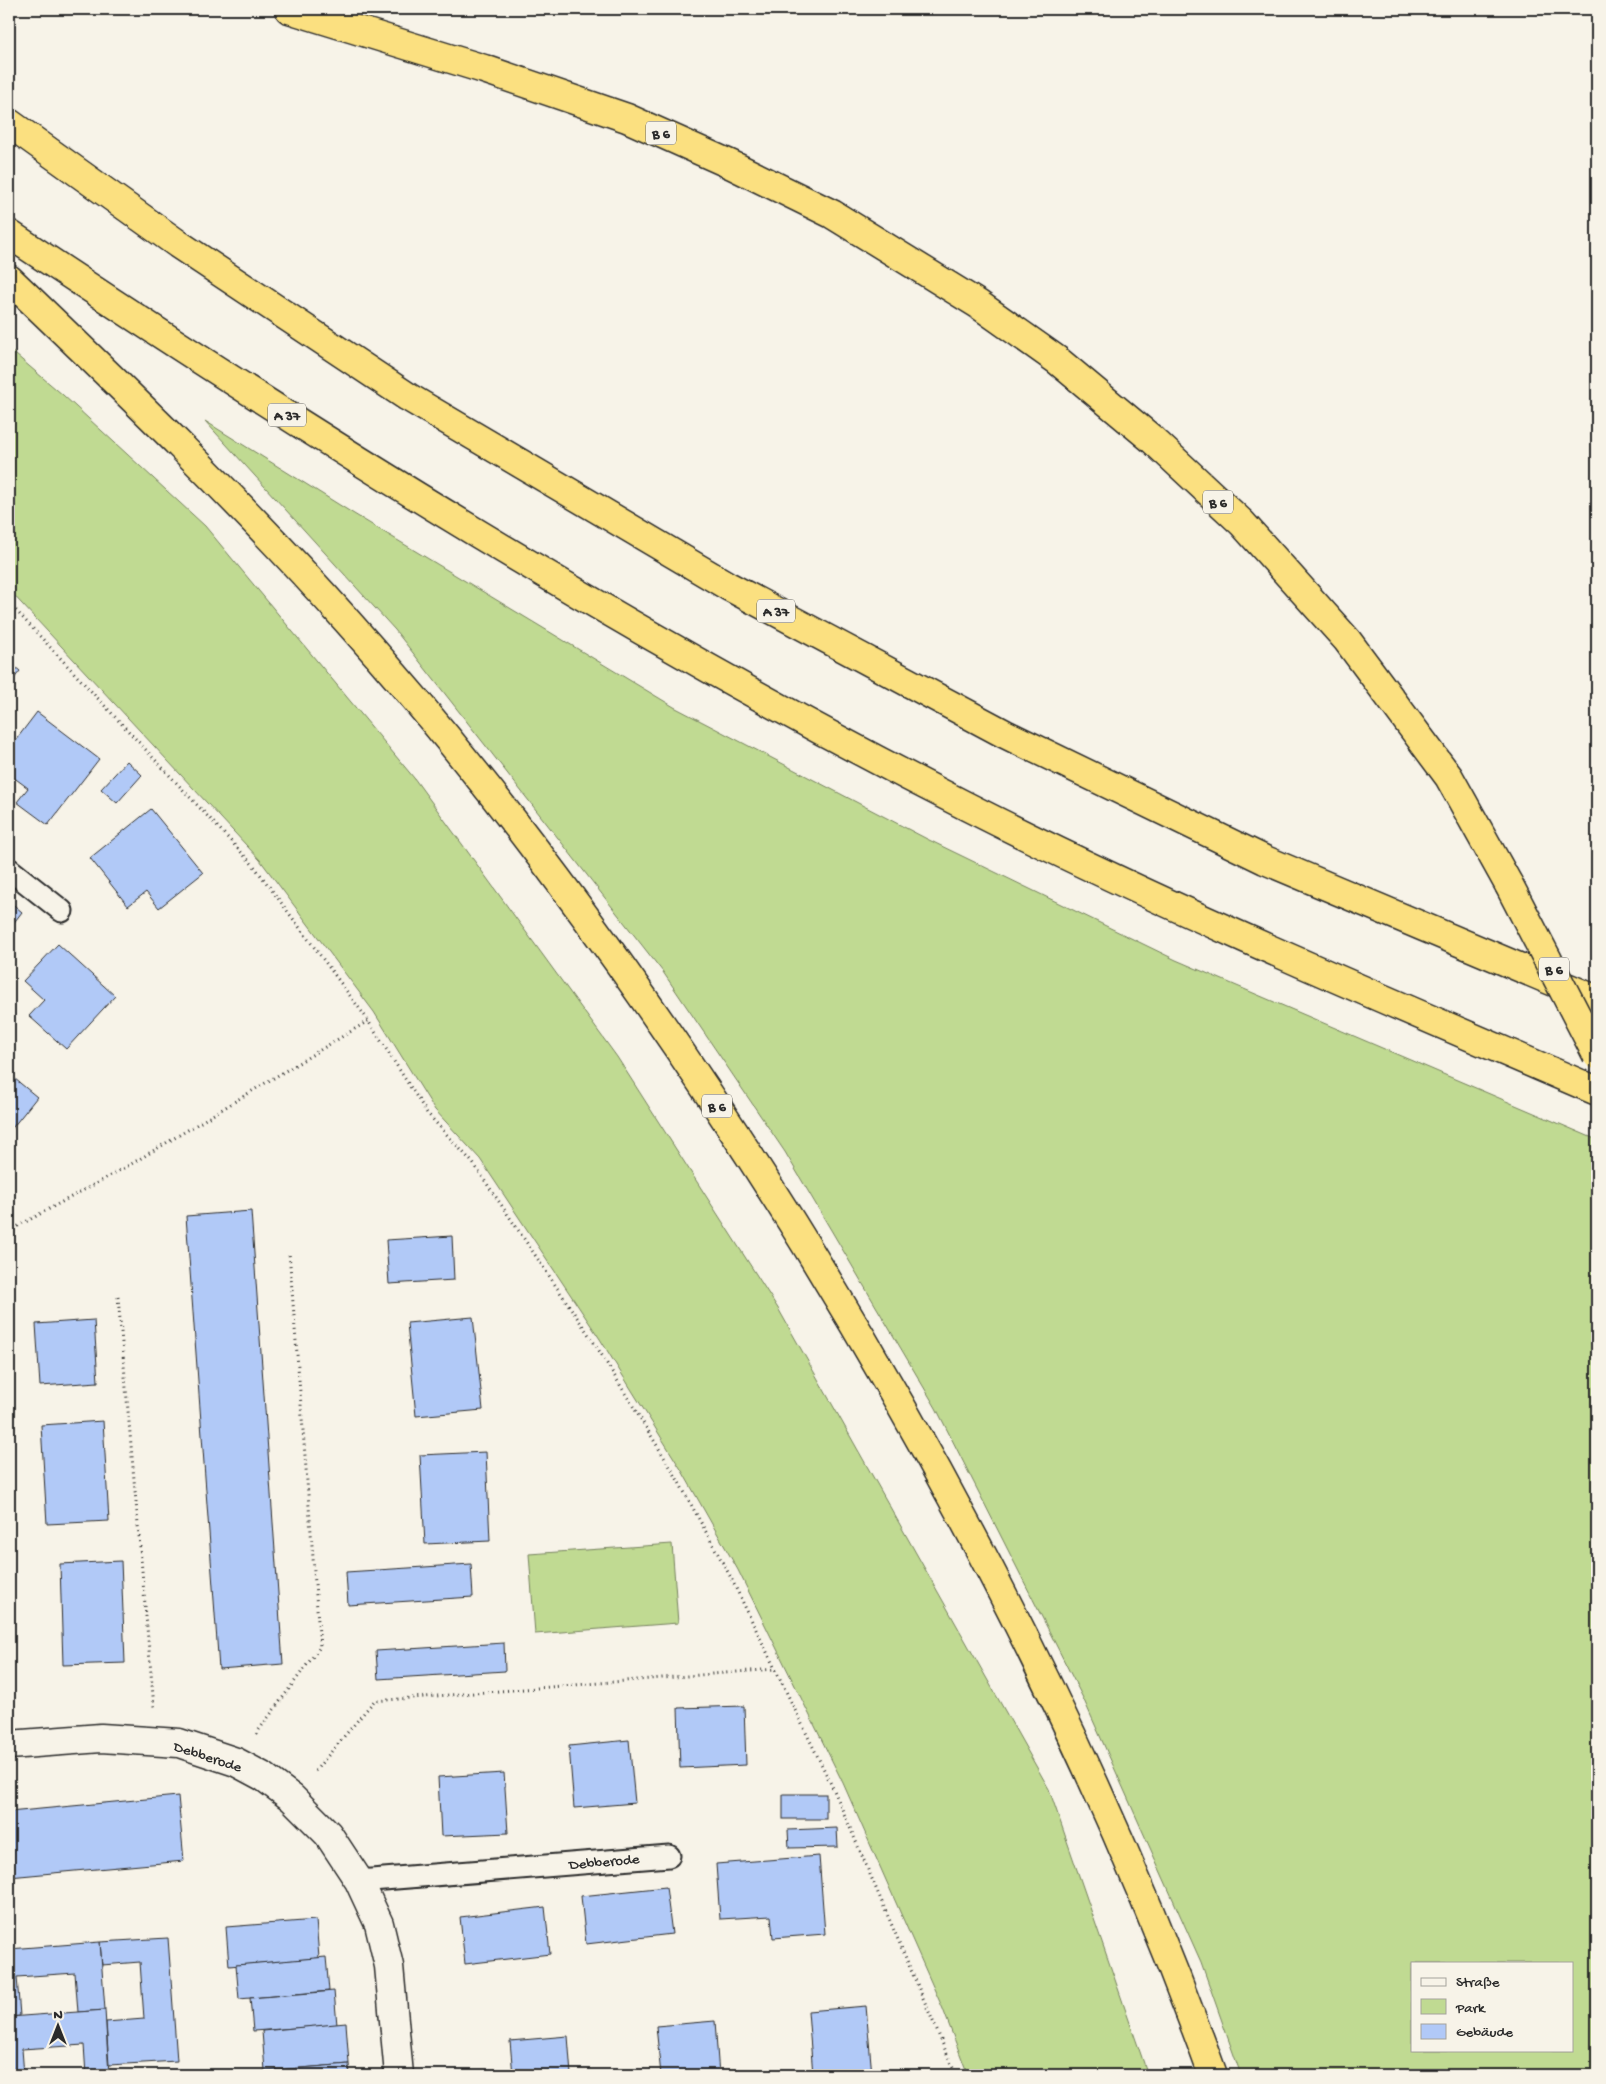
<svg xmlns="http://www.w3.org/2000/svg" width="1606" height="2084" viewBox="0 0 1606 2084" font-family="'Gochi Hand',sans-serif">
  <rect width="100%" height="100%" fill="#f7f3e8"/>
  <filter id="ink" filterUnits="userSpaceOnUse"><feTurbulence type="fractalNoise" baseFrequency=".02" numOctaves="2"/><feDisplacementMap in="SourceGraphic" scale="10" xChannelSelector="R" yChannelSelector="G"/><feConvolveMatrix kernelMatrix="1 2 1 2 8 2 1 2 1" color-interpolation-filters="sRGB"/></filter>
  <g filter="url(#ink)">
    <g fill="#c0da92" stroke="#76825e" fill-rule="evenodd">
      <polygon points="9,349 63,395 205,526 414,778 617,1057 779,1310 1049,1789 1148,2075 968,2075 943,2009 843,1783 738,1570 682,1471 600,1339 480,1159 435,1110 374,1012 260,860 9,590"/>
      <path d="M205,421L354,514L674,707L927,839L1176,960L1595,1139L1597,1148V2075H1241L1201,1962L1083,1698L936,1408L785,1152L663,972L395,630ZM1412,1963H1572V2050H1412Z"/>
      <polygon points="672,1544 678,1623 535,1634 529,1554"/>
    </g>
    <g fill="#b1c9f7" stroke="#2b2b2b">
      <polygon points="9,662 20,671 9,685"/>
      <polygon points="37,712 99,759 48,825 17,802 28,788 9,774 9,749"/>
      <polygon points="127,761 142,775 117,803 101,789"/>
      <polygon points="151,809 203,873 159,908 146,892 128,906 90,858"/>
      <polygon points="9,901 22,912 9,929"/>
      <polygon points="58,944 115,996 66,1049 29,1016 44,1000 23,981"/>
      <polygon points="9,1074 37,1097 9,1132"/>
      <polygon points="251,1211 283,1664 219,1669 186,1216"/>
      <polygon points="452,1236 454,1280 389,1284 386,1240"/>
      <polygon points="473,1317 483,1410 416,1416 407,1323"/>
      <polygon points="94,1320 98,1382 40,1386 36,1324"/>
      <polygon points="103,1421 109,1521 47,1524 41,1425"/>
      <polygon points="486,1452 490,1541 425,1544 420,1455"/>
      <polygon points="121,1561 125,1663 63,1665 60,1564"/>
      <polygon points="471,1564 473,1597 348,1605 346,1572"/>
      <polygon points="504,1643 505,1671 378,1679 376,1651"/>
      <polygon points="744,1706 746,1765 680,1768 678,1708"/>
      <polygon points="629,1740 635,1803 574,1808 569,1746"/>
      <polygon points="504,1773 508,1833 441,1836 438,1777"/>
      <rect x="783" y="1794" width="43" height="25"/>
      <polygon points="178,1796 184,1861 9,1877 9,1812"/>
      <polygon points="837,1828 838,1847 789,1848 788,1830"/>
      <polygon points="819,1856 825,1934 773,1938 771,1916 720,1919 716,1864"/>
      <polygon points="666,1887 672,1934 586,1944 581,1896"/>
      <polygon points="545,1907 550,1954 465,1964 460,1917"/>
      <polygon points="316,1920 319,1958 229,1966 226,1927"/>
      <polygon points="168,1938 177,2061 109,2065 106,2022 144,2019 140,1962 102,1965 100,1942"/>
      <polygon points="100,1942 105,2010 78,2012 75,1973 17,1977 20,2016 9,2017 9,1949"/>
      <polygon points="326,1957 329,1991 239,1999 236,1965"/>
      <polygon points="334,1991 337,2025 253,2031 250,1998"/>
      <polygon points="866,2006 872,2075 813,2075 808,2011"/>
      <polygon points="105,2010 109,2075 86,2075 84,2045 22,2049 24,2075 9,2075 9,2017"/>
      <polygon points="715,2021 719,2075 661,2075 656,2026"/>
      <polygon points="346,2023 349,2064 265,2071 262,2031"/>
      <polygon points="568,2036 571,2075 513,2075 510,2041"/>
      <polygon points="349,2064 350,2075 266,2075 265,2071"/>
    </g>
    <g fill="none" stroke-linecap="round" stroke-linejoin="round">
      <defs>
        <g id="service">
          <polyline points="9,869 62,911"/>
          <polyline points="359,1881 669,1856"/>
        </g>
        <polyline id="minor" points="9,1745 101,1738 179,1743 236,1762 264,1777 292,1798 328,1834 359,1881 379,1924 389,1966 399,2075"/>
        <g id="trunk">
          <polyline points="289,9 484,69 627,118 732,165 832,214 978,304 1057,360 1153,440 1242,523 1347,640 1449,777 1509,885"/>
          <path d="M9,279C125,390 241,502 348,622C514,807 659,1011 791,1221C959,1491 1105,1776 1213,2075"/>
        </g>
        <g id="motorway">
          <polyline points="9,123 178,244 408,397 728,586 1005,734 1265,860 1597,1000"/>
          <path d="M9,234C318,440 636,639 968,807C1173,911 1386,1000 1597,1091"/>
        </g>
      </defs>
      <use href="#service" stroke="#2b2b2b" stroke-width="25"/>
      <use href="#minor" stroke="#2b2b2b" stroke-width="31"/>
      <use href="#trunk" stroke="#2b2b2b" stroke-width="31"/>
      <use href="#motorway" stroke="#2b2b2b" stroke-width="31"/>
      <g stroke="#2b2b2b" stroke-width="3" stroke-dasharray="1 4" stroke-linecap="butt">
        <polyline points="9,603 254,866 365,1016 427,1113 473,1163 595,1344 675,1475 730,1576 833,1788 956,2075"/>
        <polyline points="9,1231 133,1163 368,1021"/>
        <polyline points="118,1297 154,1707"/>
        <polyline points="256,1734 320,1647 289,1252"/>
        <polyline points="315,1771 374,1701 775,1669"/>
      </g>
      <use href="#service" stroke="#f7f3e8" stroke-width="21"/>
      <use href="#minor" stroke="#f7f3e8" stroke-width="28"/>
      <use href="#trunk" stroke="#fbe080" stroke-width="28"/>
      <use href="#motorway" stroke="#fbe080" stroke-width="28"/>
      <defs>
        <polyline id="trunk-bridge" points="1509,885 1597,1055"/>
      </defs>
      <use href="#trunk-bridge" stroke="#2b2b2b" stroke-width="31" stroke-linecap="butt"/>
      <use href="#trunk-bridge" stroke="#fbe080" stroke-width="28"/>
    </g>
  </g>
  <g text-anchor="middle" stroke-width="4.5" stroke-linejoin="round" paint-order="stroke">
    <g fill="#f7f3e8" stroke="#686764" stroke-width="1">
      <rect x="646" y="121.5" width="30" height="23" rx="4"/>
      <rect x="268" y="403.5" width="38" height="23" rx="4"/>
      <rect x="1203" y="490.5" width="30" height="23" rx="4"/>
      <rect x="757" y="599.5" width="38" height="23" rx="4"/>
      <rect x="1539" y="957.5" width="30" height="23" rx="4"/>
      <rect x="702" y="1094.5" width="30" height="23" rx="4"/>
    </g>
    <g font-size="14" font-weight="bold" fill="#2b2b2b">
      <text x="661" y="138">B 6</text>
      <text x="287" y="420">A 37</text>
      <text x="1218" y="507">B 6</text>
      <text x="776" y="616">A 37</text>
      <text x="1554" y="974">B 6</text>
      <text x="717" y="1111">B 6</text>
    </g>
    <g font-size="15" fill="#2b2b2b" stroke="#f7f3e8">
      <text transform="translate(208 1756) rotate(18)" y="5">Debberode</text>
      <text transform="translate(604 1861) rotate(-5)" y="5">Debberode</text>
    </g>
  </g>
  <rect width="1606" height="2084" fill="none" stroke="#f7f3e8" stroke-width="30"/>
  <rect x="15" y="15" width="1576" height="2054" fill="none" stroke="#2b2b2b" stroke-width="2" filter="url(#ink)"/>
  <rect x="1411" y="1962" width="162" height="90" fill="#f7f3e8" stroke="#a5a39c"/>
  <rect x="1421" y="1978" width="25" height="8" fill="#f7f3e8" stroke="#a5a39c"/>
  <text x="1456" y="1986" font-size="15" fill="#2b2b2b">Straße</text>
  <rect x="1421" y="1999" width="25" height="15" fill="#c0da92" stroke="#a5a39c"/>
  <text x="1456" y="2012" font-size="15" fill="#2b2b2b">Park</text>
  <rect x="1421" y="2024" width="25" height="15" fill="#b1c9f7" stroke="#a5a39c"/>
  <text x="1456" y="2036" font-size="15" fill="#2b2b2b">Gebäude</text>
  <g transform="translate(58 2026)" stroke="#f7f3e8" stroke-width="4" paint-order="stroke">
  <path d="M0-4L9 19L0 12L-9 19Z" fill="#2b2b2b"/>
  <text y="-8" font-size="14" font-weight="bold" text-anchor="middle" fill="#2b2b2b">N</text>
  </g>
</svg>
